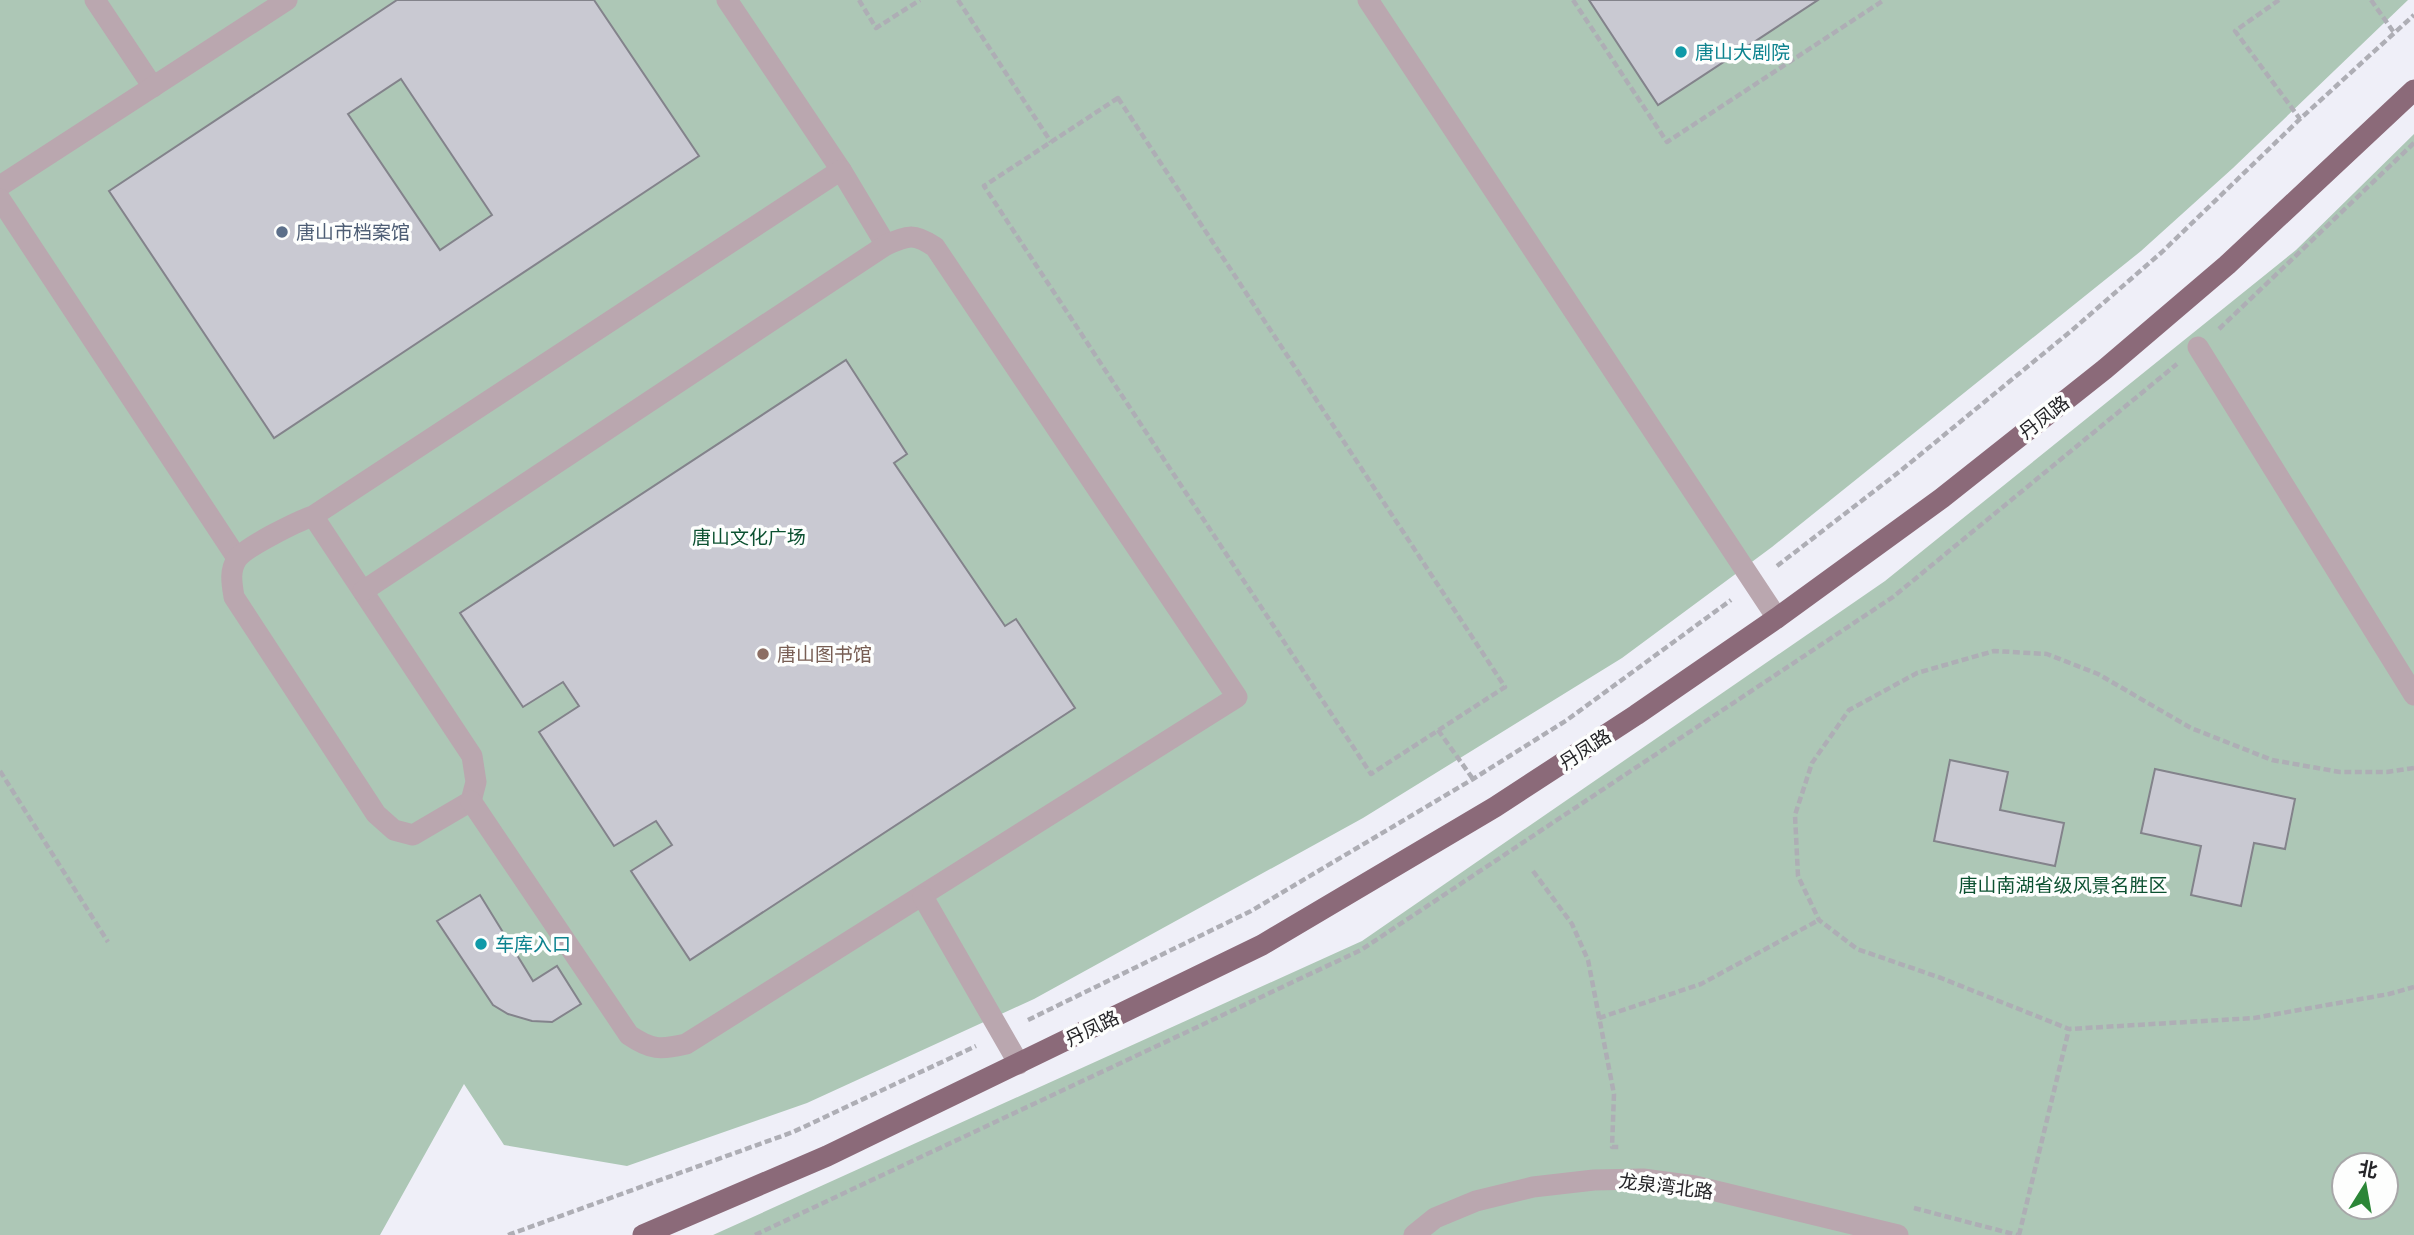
<svg xmlns="http://www.w3.org/2000/svg" width="2414" height="1235" viewBox="0 0 2414 1235" font-family="Cabin,'Noto Sans SC',sans-serif">
  <rect width="100%" height="100%" fill="#efeff8"/>
  <g fill="#adc7b6" fill-rule="evenodd">
    <polygon points="0,0 2408,0 2233,168 2141,251 1772,547 1622,658 1363,818 1034,999 807,1103 627,1166 504,1145 464,1084 380,1235 0,1235"/>
    <path d="M2414,134V1235H713L1362,941L1885,581L2296,250ZM2344,1165H2386V1207H2344Z"/>
  </g>
  <g fill="#c9c9d2" stroke="#83838b" stroke-width="2" fill-rule="evenodd">
    <path d="M397,0H594L699,156L274,438L109,191ZM401,79L492,215L440,250L348,114Z"/>
    <polygon points="1589,0 1818,0 1658,105"/>
    <polygon points="846,360 907,454 894,463 1005,626 1016,619 1075,708 690,960 631,871 672,845 656,821 614,846 539,732 579,706 563,682 523,707 460,613"/>
    <polygon points="1950,760 2008,772 2000,810 2064,823 2055,866 1934,841"/>
    <polygon points="2155,769 2295,799 2285,849 2254,843 2241,906 2191,895 2201,846 2141,833"/>
    <polygon points="480,895 533,981 557,966 581,1004 552,1022 532,1021 508,1014 493,1005 437,921"/>
  </g>
  <g fill="none" stroke-linecap="round" stroke-linejoin="round">
    <g stroke="#aeaeb5" stroke-width="4.5" stroke-dasharray="7 3.5" stroke-linecap="butt">
      <polyline points="859,0 876,28 920,0"/>
      <polyline points="958,0 1051,142"/>
      <polyline points="1573,0 1667,142 1884,0"/>
      <polyline points="2279,0 2235,31 2300,119"/>
      <polyline points="2371,0 2395,34"/>
      <polygon points="1118,98 1505,687 1371,774 984,186"/>
      <polyline points="2219,329 2414,143"/>
      <polyline points="1777,566 1899,472 2071,331 2162,252 2300,119 2414,15"/>
      <polyline points="1438,730 1473,779"/>
      <polyline points="2414,768 2387,772 2340,772 2272,760 2191,728 2098,674 2047,654 1994,651 1917,673 1849,710 1812,763 1795,815 1798,876 1819,920 1857,949 1941,978 2069,1029 2254,1018 2389,994 2414,987"/>
      <polyline points="0,771 108,942"/>
      <polyline points="1533,871 1572,924 1588,960 1614,1094 1612,1147 1621,1147"/>
      <polyline points="1599,1018 1701,984 1819,920"/>
      <polyline points="1028,1020 1251,911 1473,779 1567,720 1731,600"/>
      <polyline points="1914,1208 2017,1235"/>
      <polyline points="508,1235 793,1132 976,1046"/>
      <polyline points="755,1235 1361,950 1893,597 2177,364"/>
      <polyline points="2019,1235 2069,1029"/>
    </g>
    <g stroke="#baa7af" stroke-width="21">
      <polyline points="95,0 153,87"/>
      <polyline points="727,0 841,170"/>
      <polyline points="1368,0 1777,618"/>
      <polyline points="0,186 287,0"/>
      <polyline points="0,199 237,558"/>
      <polyline points="2198,347 2414,695"/>
      <path d="M313,516L472,756L476,782L471,801L413,835L394,830L376,814L234,597C232,584 229,571 237,559C245,547 298,521 313,516L841,170L886,245"/>
      <path d="M363,591L886,245C909,235 914,233 935,247L1237,697L686,1044C660,1050 651,1050 629,1035L471,801"/>
      <polyline points="923,897 1019,1064"/>
      <polyline points="1414,1235 1435,1218 1476,1201 1533,1187 1594,1180 1643,1179 1695,1186 1898,1235"/>
    </g>
    <polyline stroke="#8b6a79" stroke-width="21" points="643,1235 827,1156 1262,945 1495,807 1636,715 1777,618 1942,498 2105,369 2227,265 2414,90"/>
  </g>
  <g fill="#0f9aa8" stroke="#fdfefd" stroke-width="2.5">
    <circle cx="1681" cy="52" r="7"/>
    <circle cx="481" cy="944" r="7"/>
  </g>
  <circle fill="#5c6f8a" stroke="#fdfefd" stroke-width="2.5" cx="282" cy="232" r="7"/>
  <circle fill="#8d6e63" stroke="#fdfefd" stroke-width="2.5" cx="763" cy="654" r="7"/>
  <g text-anchor="middle" stroke-width="7" stroke-linejoin="round" paint-order="stroke">
    <g font-size="19" fill="#0d838f" stroke="#fdfefd" text-anchor="start">
      <text x="1695" y="59">唐山大剧院</text>
      <text x="495" y="951">车库入口</text>
    </g>
    <g font-size="19" fill="#4e5e75" stroke="#fdfefd" text-anchor="start">
      <text x="296" y="239">唐山市档案馆</text>
    </g>
    <g font-size="19" fill="#252528" stroke="#fdfefd">
      <text transform="translate(2044 417) rotate(-38)" y="7">丹凤路</text>
      <text transform="translate(1585 749) rotate(-33)" y="7">丹凤路</text>
      <text transform="translate(1092 1028) rotate(-26)" y="7">丹凤路</text>
      <text transform="translate(1666 1186) rotate(7)" y="7">龙泉湾北路</text>
    </g>
    <g font-size="19" fill="#0c5131" stroke="#fdfefd">
      <text x="749" y="544">唐山文化广场</text>
      <text x="2063" y="892">唐山南湖省级风景名胜区</text>
    </g>
    <g font-size="19" fill="#785e54" stroke="#fdfefd" text-anchor="start">
      <text x="777" y="661">唐山图书馆</text>
    </g>
  </g>
  <g transform="translate(2365 1186) rotate(11)"><circle r="33" fill="#fdfefd" stroke="#a7a7a8" stroke-width="2"/>
  <path d="M0-5L12 26L0 18L-12 26Z" fill="#2b8637"/>
  <text y="-10" font-size="19" font-weight="bold" text-anchor="middle" fill="#252528">北</text>
  </g>
</svg>
